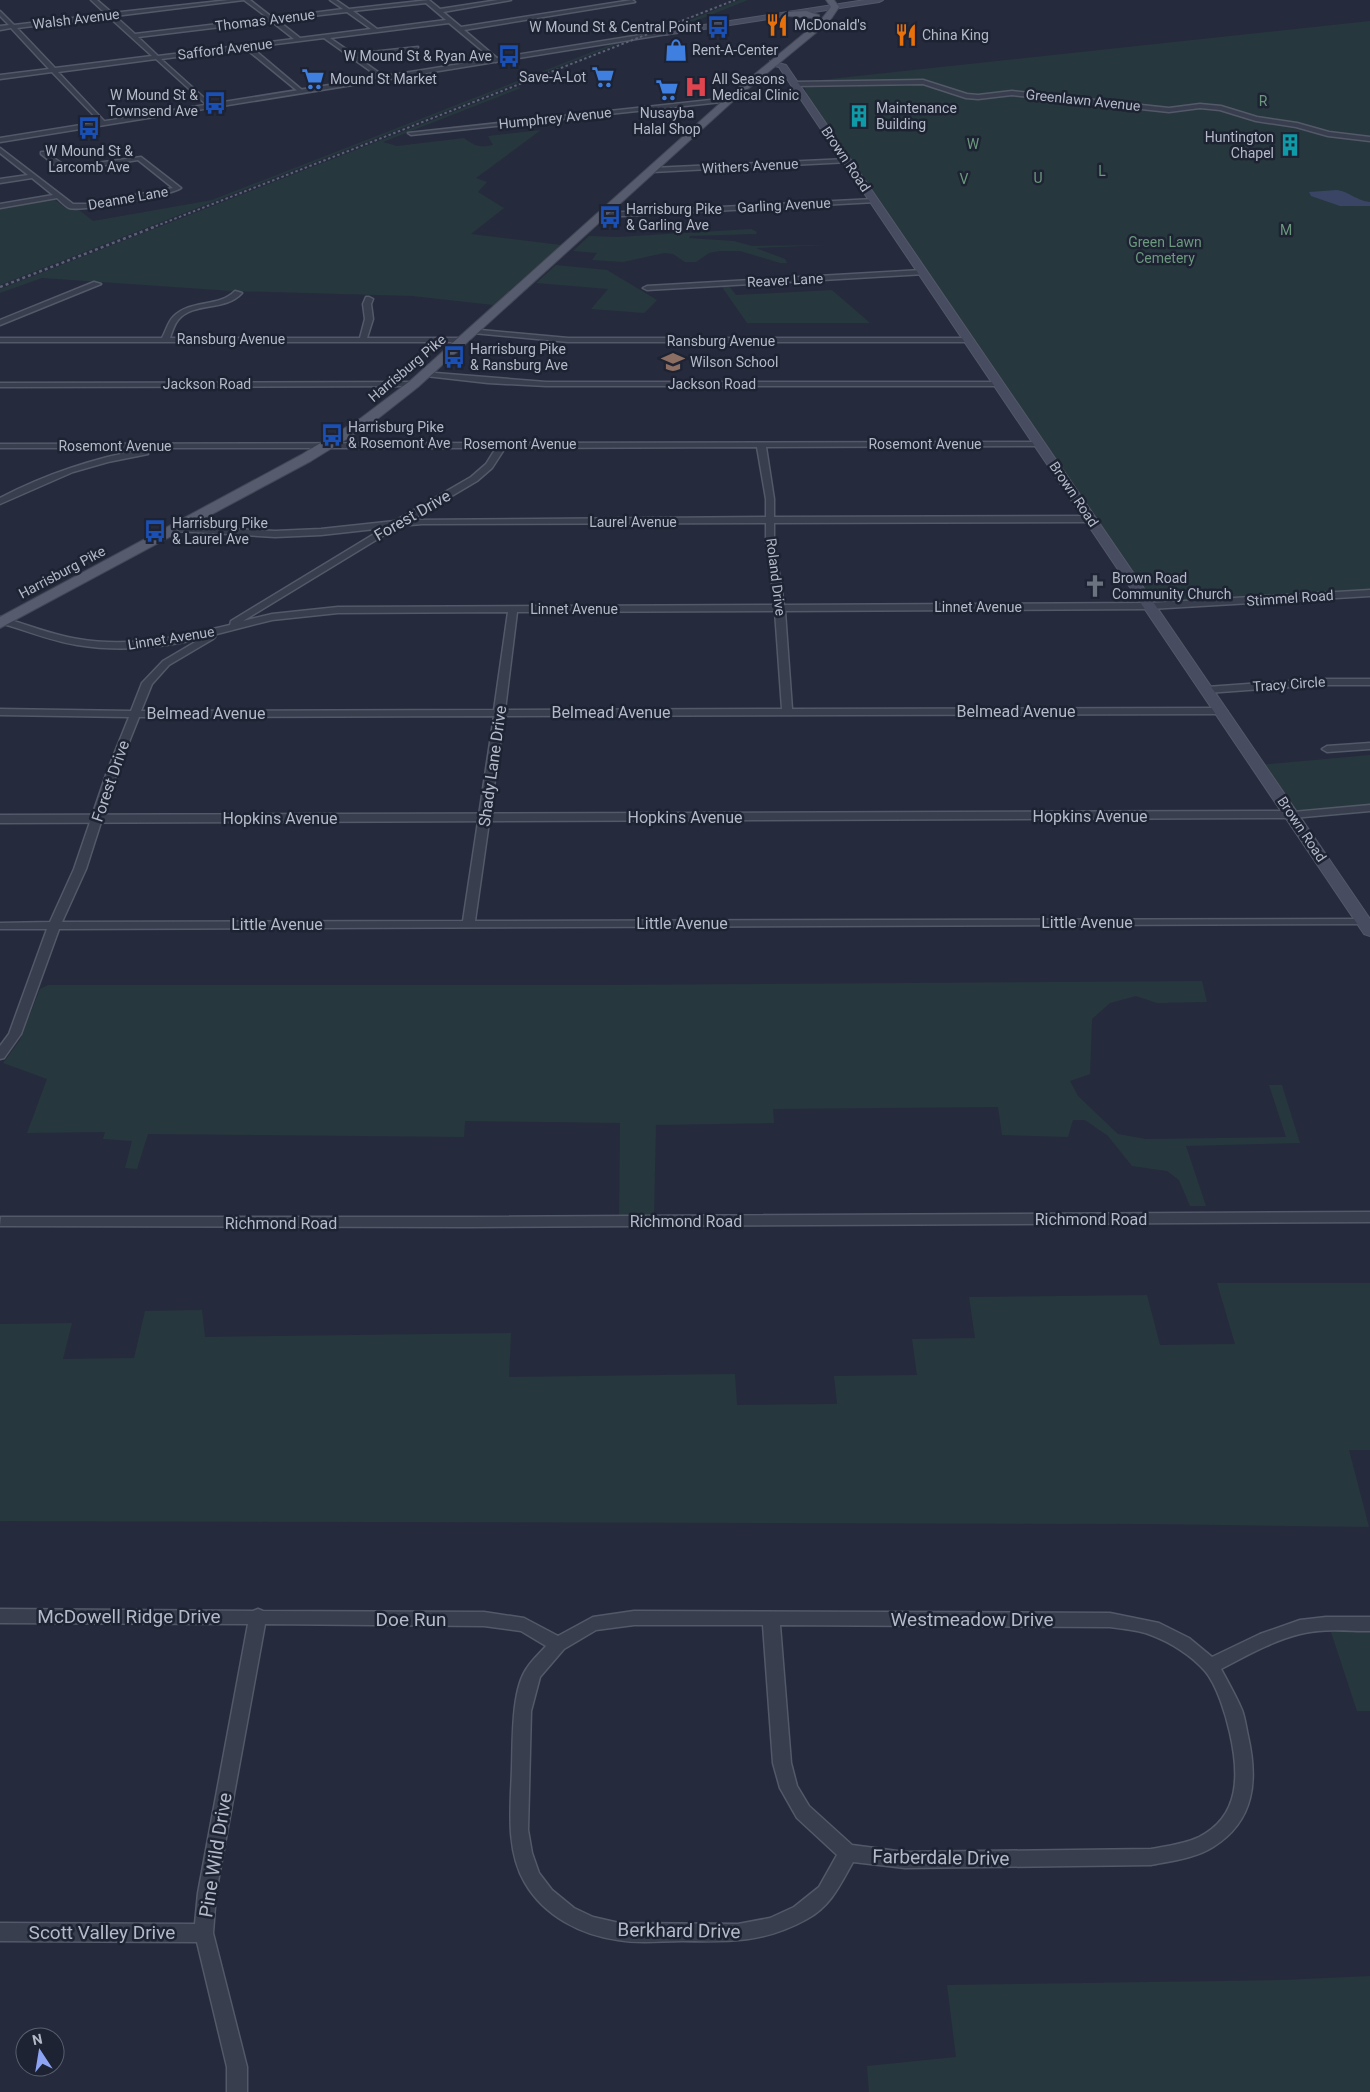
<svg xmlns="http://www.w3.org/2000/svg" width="1370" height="2092" viewBox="0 0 1370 2092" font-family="Roboto,sans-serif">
  <rect width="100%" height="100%" fill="#252b3d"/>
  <g fill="#27373e">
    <polygon points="739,0 748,0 688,24 684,27 663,31"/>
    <polygon points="1370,21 1370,590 1163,603 1150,595 1130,567 809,99 802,82"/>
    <polygon points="615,43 620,43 0,285 0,208 54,199 64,207 79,210 93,221 212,200"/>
    <path d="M517,87L521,88L383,142L397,146L464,138C474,146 480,148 493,145L488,136L541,130L476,178L487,182L478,192L504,208L471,234L561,245L493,305L412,296L232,291L42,278L0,293V289Z"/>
    <polygon points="751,229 757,232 756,234 690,236 689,238 734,241 752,246 829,245 756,248 785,259 787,263 780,263 740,251 720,251 709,253 696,262 685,262 673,254 664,253 623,262 592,260 597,253 573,251 589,236 617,237"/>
    <polygon points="556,265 607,270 657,300 644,313 591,309 608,289 536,283"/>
    <polygon points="729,286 736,295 832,290 870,323 747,323 722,287"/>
    <polygon points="1370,755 1370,807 1294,814 1258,765"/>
    <polygon points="1202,981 1207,1002 1157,1003 1136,996 1110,1003 1092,1019 1090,1074 1070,1081 1078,1096 1118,1134 1146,1139 1286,1137 1269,1085 1282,1085 1300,1143 1186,1146 1206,1206 1190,1206 1179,1180 1167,1171 1132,1166 1108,1136 1085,1120 1073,1120 1068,1137 1002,1135 998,1107 773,1109 774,1123 656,1125 654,1215 619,1216 620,1123 465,1121 464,1137 148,1134 137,1169 125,1168 132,1141 103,1139 105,1132 27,1133 47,1079 3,1063 20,1040 40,989 48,985 608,985"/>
    <polygon points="1217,1283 1370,1283 1370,1450 1349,1450 1369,1527 1152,1524 0,1521 0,1324 72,1323 63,1359 134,1358 145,1311 202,1310 205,1337 511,1333 509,1377 735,1374 737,1405 837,1404 834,1376 917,1375 912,1339 975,1338 969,1297 1147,1295 1160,1345 1235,1344"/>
    <polygon points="1331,1632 1370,1632 1370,1711 1357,1711"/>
    <polygon points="1370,1976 1370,2092 869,2092 867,2066 956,2057 947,1985 1282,1980"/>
  </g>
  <path fill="#3a4565" d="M1337,190C1350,192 1357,201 1370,202V206H1340L1311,196L1309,192Z"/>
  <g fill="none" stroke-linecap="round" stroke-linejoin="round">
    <defs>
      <g id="minor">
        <path d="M91,0H97L112,13L229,0H250L273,18L343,9L330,0H336L349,9L429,0L440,9L498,0H511L443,12L461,27L632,0L635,2L464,30L498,59L496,62L449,23L330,38L353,54L418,47L416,50L357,57L385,77L383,80L324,38L251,47L302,90L300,93L245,48L161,59L212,105L210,108L156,59L58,72L105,122L103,125L52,72L0,79V75L49,69L11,28L0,30V26L9,25L0,16V11L14,25L106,14ZM244,0L268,18L135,34L115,16ZM426,3L446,20L377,29L353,11ZM347,12L371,29L300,38L277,20ZM109,17L152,56L55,68L17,28ZM271,21L294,39L158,56L138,37Z"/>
        <polygon points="923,80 967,94 978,95 1012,91 1169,108 1200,104 1221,106 1257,117 1297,123 1329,132 1370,137 1370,141 1328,136 1296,127 1256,121 1220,110 1200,108 1169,112 1012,95 978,99 966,98 923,84 794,86 791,84 794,82"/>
        <polygon points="729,98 731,101 411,135 408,133"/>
        <path d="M0,148L73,204H88L173,188L138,160L67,171L60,169L41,154V152H45L67,167L141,157L181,188C171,195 81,212 69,208C65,206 60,201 57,198L0,208V204L53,195L32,178L0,183V179L28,175L0,153Z"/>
        <polygon points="847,159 850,161 849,162 652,172 649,170 652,168"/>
        <polygon points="874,199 877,201 876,202 604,217 601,215 604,213"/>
        <polygon points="922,270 926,272 925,274 647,290 643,288 647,286"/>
        <polygon points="94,282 101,284 0,325 0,320"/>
        <path d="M235,291L242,293C225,312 194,301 178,320C174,325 172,332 170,338H360L365,319L363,304L366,297H369L373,299L371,304L373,319L367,338H463L467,340L463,342H0V338H162C166,331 168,322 173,317C190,299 218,308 235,291Z"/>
        <polygon points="470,329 568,338 969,338 973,340 969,342 568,342 473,333 470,333"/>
        <polygon points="423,372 546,382 999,382 1003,384 999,386 546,386 488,383 426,376 423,376"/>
        <polygon points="417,382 418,384 414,386 0,387 0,383"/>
        <path d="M1039,442L1043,444L1042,446L766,447L774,499V517L1091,516L1095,519L1091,522L774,523V541L784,605L1150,603L1370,590V596L1150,609L785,611L792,709L1222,708L1227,711L1222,714L504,716L475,921L1364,919L1368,920L1370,922L1368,924L59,929L21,1034L4,1058L0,1059V1046L9,1034L47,929H0V923L50,922L74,869L107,772L129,717L0,715V709L131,711L142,683L163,661L202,638C162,648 119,652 77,645C51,641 25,630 0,623V617C26,624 52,635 78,639C130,648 180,637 230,625L231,621L384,528L321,535L275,537L176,531L172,528L173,526L275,531L321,529L395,521L471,477L486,464L496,448H0V444ZM757,447L766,499V517L411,520L477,481L492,468L505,448ZM766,523V541L775,605L338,607L272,614L243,621L399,526L422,524ZM775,611L782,709L505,710L517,612ZM508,612L494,710L141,711L152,684L169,665L213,639L215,637L213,635L272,620L338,613ZM494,716L463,921L62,922L86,869L117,772L139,717Z"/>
        <path d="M145,449L148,450V454L108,462L73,472L0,504V498C46,474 94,458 145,449Z"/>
        <polygon points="1318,679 1370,679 1370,685 1318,685 1207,693 1202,690 1207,687"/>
        <polygon points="1370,743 1370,749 1327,752 1322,749 1327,746"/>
        <polygon points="1370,805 1370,811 1293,818 1288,815 1293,812"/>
        <polygon points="1370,1212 1370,1222 468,1227 0,1226 1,1217 468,1217"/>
        <path d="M0,1609L253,1611L258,1609L263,1611L484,1612L524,1618L558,1636L593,1617L634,1611L1110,1613L1159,1623L1189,1638L1212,1657L1260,1634L1300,1620L1326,1617H1370V1631C1347,1631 1322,1628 1300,1634C1272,1641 1246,1656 1221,1669C1228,1682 1236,1696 1242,1710C1245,1718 1246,1727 1248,1736C1258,1780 1255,1821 1213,1847C1196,1858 1171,1861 1151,1865L905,1868L853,1862C840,1885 831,1906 807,1919C764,1943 729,1942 682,1941C661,1941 638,1944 618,1940C581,1935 544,1916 525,1883C505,1849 511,1805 512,1768C513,1742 511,1690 527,1668C532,1660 540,1653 546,1646L521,1631L484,1626L265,1624L216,1893L213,1933L247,2067V2092H227V2067L197,1942L0,1941V1923L195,1924L198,1893L248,1624L0,1623ZM634,1625H763L773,1763L780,1788L797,1818L837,1855L819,1887L794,1907L770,1918L738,1924L619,1923L593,1917L574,1908L552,1890L539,1873L532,1853L528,1830L531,1711L540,1677L564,1649L596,1630ZM780,1625L1110,1627C1123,1629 1139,1630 1151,1635C1170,1642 1191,1655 1205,1671C1217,1685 1226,1715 1230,1733C1239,1773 1241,1816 1199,1837C1184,1844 1167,1846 1151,1849L905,1852L852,1845L809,1806L797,1786L791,1763Z"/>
      </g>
      <g id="tertiary">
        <polygon points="665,31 667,32 667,34 0,142 0,138"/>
        <polygon points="1293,811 1300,815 1298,818 0,823 0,815"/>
      </g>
      <g id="secondary">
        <polygon points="865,0 883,0 879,2 665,35 661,33 665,31"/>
        <polygon points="770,61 786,65 1370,919 1370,936 1364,934 1362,931 779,67 770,65"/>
      </g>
      <polygon id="primary" points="826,0 834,0 839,7 829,22 732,102 418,387 371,424 311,461 0,628 0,617 301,455 361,418 410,381 726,98 818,22 813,22 812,18 788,16 788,12 806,11 819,15 820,21 831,7"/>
    </defs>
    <use href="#minor" stroke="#535968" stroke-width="3"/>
    <use href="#tertiary" stroke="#535968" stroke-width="3"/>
    <use href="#secondary" stroke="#535968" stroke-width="2"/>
    <use href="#primary" stroke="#414756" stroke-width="2"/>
    <use href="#minor" fill="#383e4d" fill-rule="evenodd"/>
    <use href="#tertiary" fill="#383e4d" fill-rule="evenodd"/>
    <use href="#secondary" fill="#474c60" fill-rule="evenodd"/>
    <use href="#primary" fill="#565c6d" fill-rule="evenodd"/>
    <polyline stroke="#5b6174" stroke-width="2" stroke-dasharray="2.5 2.5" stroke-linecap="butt" points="151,228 735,0"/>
    <polyline stroke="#5b6174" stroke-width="2.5" stroke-dasharray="3 3" stroke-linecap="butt" points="0,287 154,227"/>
  </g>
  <defs>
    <symbol id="restaurant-bare" viewBox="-9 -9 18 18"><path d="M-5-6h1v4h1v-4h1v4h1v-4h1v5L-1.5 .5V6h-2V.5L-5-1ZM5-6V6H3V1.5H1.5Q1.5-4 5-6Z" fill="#e8710a" stroke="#1d2332" stroke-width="2.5" paint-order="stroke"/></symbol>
    <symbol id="bus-bare" viewBox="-9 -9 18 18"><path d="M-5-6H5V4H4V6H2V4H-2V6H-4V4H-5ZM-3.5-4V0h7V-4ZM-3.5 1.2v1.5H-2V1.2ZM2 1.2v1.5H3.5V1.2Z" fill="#1a4fb4" stroke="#1d2332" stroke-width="2.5" paint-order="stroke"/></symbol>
    <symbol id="shop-bare" viewBox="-9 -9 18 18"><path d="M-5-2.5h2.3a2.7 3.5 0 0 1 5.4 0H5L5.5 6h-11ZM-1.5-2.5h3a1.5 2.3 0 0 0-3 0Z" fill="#3f7fe0" stroke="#1d2332" stroke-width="2.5" paint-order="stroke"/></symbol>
    <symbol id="supermarket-bare" viewBox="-9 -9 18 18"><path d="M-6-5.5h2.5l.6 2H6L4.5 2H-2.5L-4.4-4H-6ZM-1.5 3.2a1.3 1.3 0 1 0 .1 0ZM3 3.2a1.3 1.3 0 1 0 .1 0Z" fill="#3f7fe0" stroke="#1d2332" stroke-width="2.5" paint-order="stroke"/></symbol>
    <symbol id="hospital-bare" viewBox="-9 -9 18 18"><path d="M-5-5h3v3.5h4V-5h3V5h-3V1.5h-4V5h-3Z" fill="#e0444e" stroke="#1d2332" stroke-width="2.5" paint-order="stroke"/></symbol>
    <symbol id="building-bare" viewBox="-9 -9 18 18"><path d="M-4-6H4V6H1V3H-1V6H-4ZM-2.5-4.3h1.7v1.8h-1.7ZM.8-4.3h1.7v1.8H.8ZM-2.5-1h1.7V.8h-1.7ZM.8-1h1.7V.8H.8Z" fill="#0f9aa8" stroke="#1d2332" stroke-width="2.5" paint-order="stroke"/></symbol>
    <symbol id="school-bare" viewBox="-9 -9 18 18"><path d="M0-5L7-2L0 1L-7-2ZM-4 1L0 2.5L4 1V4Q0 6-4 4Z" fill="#8d6e63" stroke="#1d2332" stroke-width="2.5" paint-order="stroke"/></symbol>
    <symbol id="church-bare" viewBox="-9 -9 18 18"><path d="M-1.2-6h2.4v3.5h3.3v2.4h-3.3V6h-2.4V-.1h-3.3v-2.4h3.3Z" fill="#6b7280" stroke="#1d2332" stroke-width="2.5" paint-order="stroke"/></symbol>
  </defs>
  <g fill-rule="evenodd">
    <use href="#restaurant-bare" x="761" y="9" width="32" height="32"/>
    <use href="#bus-bare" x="702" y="11" width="32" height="32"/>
    <use href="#restaurant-bare" x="890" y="19" width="32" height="32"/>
    <use href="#shop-bare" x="660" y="34" width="32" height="32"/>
    <use href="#bus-bare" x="493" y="40" width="32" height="32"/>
    <use href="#supermarket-bare" x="587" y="61" width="32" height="32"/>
    <use href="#supermarket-bare" x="297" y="63" width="32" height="32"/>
    <use href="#hospital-bare" x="680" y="71" width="32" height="32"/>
    <use href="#supermarket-bare" x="651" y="74" width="32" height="32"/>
    <use href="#bus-bare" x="199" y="87" width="32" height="32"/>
    <use href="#building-bare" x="843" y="100" width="32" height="32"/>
    <use href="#bus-bare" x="73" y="112" width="32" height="32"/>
    <use href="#building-bare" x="1274" y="129" width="32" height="32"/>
    <use href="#bus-bare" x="594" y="201" width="32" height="32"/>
    <use href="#bus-bare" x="438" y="341" width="32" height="32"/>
    <use href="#school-bare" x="657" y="346" width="32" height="32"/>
    <use href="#bus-bare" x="316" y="419" width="32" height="32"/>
    <use href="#bus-bare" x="139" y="515" width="32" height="32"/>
    <use href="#church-bare" x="1079" y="570" width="32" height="32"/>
  </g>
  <g text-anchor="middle" stroke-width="5" stroke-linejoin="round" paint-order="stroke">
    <g font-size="14" fill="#b4b9c8" stroke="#1d2332">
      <text transform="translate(76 19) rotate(-7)" y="5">Walsh Avenue</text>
      <text transform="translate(265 20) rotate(-7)" y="5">Thomas Avenue</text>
      <text transform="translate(225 49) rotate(-7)" y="5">Safford Avenue</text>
      <text transform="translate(1083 100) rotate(6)" y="5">Greenlawn Avenue</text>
      <text transform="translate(555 118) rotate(-6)" y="5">Humphrey Avenue</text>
      <text transform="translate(846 159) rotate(56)" y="5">Brown Road</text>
      <text transform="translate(750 166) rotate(-3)" y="5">Withers Avenue</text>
      <text transform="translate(128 198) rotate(-10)" y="5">Deanne Lane</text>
      <text transform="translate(784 205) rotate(-3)" y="5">Garling Avenue</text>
      <text transform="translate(785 280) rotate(-3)" y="5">Reaver Lane</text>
      <text x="231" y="344">Ransburg Avenue</text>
      <text x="721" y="346">Ransburg Avenue</text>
      <text transform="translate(407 368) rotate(-40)" y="5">Harrisburg Pike</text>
      <text x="207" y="389">Jackson Road</text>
      <text x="712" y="389">Jackson Road</text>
      <text x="520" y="449">Rosemont Avenue</text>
      <text x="925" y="449">Rosemont Avenue</text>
      <text x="115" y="451">Rosemont Avenue</text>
      <text transform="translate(1074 494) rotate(56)" y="5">Brown Road</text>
      <text x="633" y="527">Laurel Avenue</text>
      <text transform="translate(62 572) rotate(-28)" y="5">Harrisburg Pike</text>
      <text transform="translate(776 577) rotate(83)" y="5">Roland Drive</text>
      <text transform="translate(1290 598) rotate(-4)" y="5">Stimmel Road</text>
      <text x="978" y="612">Linnet Avenue</text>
      <text x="574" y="614">Linnet Avenue</text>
      <text transform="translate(171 638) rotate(-9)" y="5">Linnet Avenue</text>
      <text transform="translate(1289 684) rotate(-4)" y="5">Tracy Circle</text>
      <text transform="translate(1302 829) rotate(56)" y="5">Brown Road</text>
    </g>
    <g font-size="14" fill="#b4b9c8" stroke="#1d2332" text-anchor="start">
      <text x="794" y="30">McDonald's</text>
      <text x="701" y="32" text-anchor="end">W Mound St &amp; Central Point</text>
      <text x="922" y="40">China King</text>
      <text x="692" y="55">Rent-A-Center</text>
      <text x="492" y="61" text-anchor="end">W Mound St &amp; Ryan Ave</text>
      <text x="586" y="82" text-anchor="end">Save-A-Lot</text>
      <text x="330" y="84">Mound St Market</text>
      <text x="712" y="84">All Seasons<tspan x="712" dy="16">Medical Clinic</tspan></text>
      <text x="198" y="100" text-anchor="end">W Mound St &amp;<tspan x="198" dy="16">Townsend Ave</tspan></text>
      <text x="876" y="113">Maintenance<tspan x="876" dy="16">Building</tspan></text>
      <text x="667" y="118" text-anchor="middle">Nusayba<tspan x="667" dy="16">Halal Shop</tspan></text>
      <text x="1274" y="142" text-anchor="end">Huntington<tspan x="1274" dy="16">Chapel</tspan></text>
      <text x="89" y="156" text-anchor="middle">W Mound St &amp;<tspan x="89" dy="16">Larcomb Ave</tspan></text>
      <text x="626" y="214">Harrisburg Pike<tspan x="626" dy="16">&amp; Garling Ave</tspan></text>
      <text x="470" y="354">Harrisburg Pike<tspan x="470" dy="16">&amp; Ransburg Ave</tspan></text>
      <text x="690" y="367">Wilson School</text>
      <text x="348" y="432">Harrisburg Pike<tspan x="348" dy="16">&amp; Rosemont Ave</tspan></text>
      <text x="172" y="528">Harrisburg Pike<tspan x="172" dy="16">&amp; Laurel Ave</tspan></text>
      <text x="1112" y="583">Brown Road<tspan x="1112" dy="16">Community Church</tspan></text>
    </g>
    <g font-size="14" fill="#6c987e" stroke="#1d2332">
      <text x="1263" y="106">R</text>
      <text x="973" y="149">W</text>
      <text x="1102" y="176">L</text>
      <text x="1038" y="183">U</text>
      <text x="964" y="184">V</text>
      <text x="1286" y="235">M</text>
      <text x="1165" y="247">Green Lawn<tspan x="1165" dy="16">Cemetery</tspan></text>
    </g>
    <g font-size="16" fill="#b4b9c8" stroke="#1d2332">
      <text transform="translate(412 515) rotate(-30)" y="6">Forest Drive</text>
      <text x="1016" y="717">Belmead Avenue</text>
      <text x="611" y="718">Belmead Avenue</text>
      <text x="206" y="719">Belmead Avenue</text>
      <text transform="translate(492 766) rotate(-82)" y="6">Shady Lane Drive</text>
      <text transform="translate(110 781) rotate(-71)" y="6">Forest Drive</text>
      <text x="1090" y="822">Hopkins Avenue</text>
      <text x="685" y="823">Hopkins Avenue</text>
      <text x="280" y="824">Hopkins Avenue</text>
      <text x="1087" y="928">Little Avenue</text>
      <text x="682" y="929">Little Avenue</text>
      <text x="277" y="930">Little Avenue</text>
      <text x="1091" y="1225">Richmond Road</text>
      <text x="686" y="1227">Richmond Road</text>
      <text x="281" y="1229">Richmond Road</text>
    </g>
    <g font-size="19" fill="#b4b9c8" stroke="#1d2332">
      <text x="129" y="1623">McDowell Ridge Drive</text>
      <text x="411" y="1626">Doe Run</text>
      <text x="972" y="1626">Westmeadow Drive</text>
      <text transform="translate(215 1855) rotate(-81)" y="7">Pine Wild Drive</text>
      <text transform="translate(941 1857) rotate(1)" y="7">Farberdale Drive</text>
      <text transform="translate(679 1930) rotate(1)" y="7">Berkhard Drive</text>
      <text x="102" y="1939">Scott Valley Drive</text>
    </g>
  </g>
  <g transform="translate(40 2052) rotate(348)"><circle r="24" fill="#1d2332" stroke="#595f6e"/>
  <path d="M0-4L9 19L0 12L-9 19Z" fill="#8da4f5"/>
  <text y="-8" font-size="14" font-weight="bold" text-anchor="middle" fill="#b4b9c8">N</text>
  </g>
</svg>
